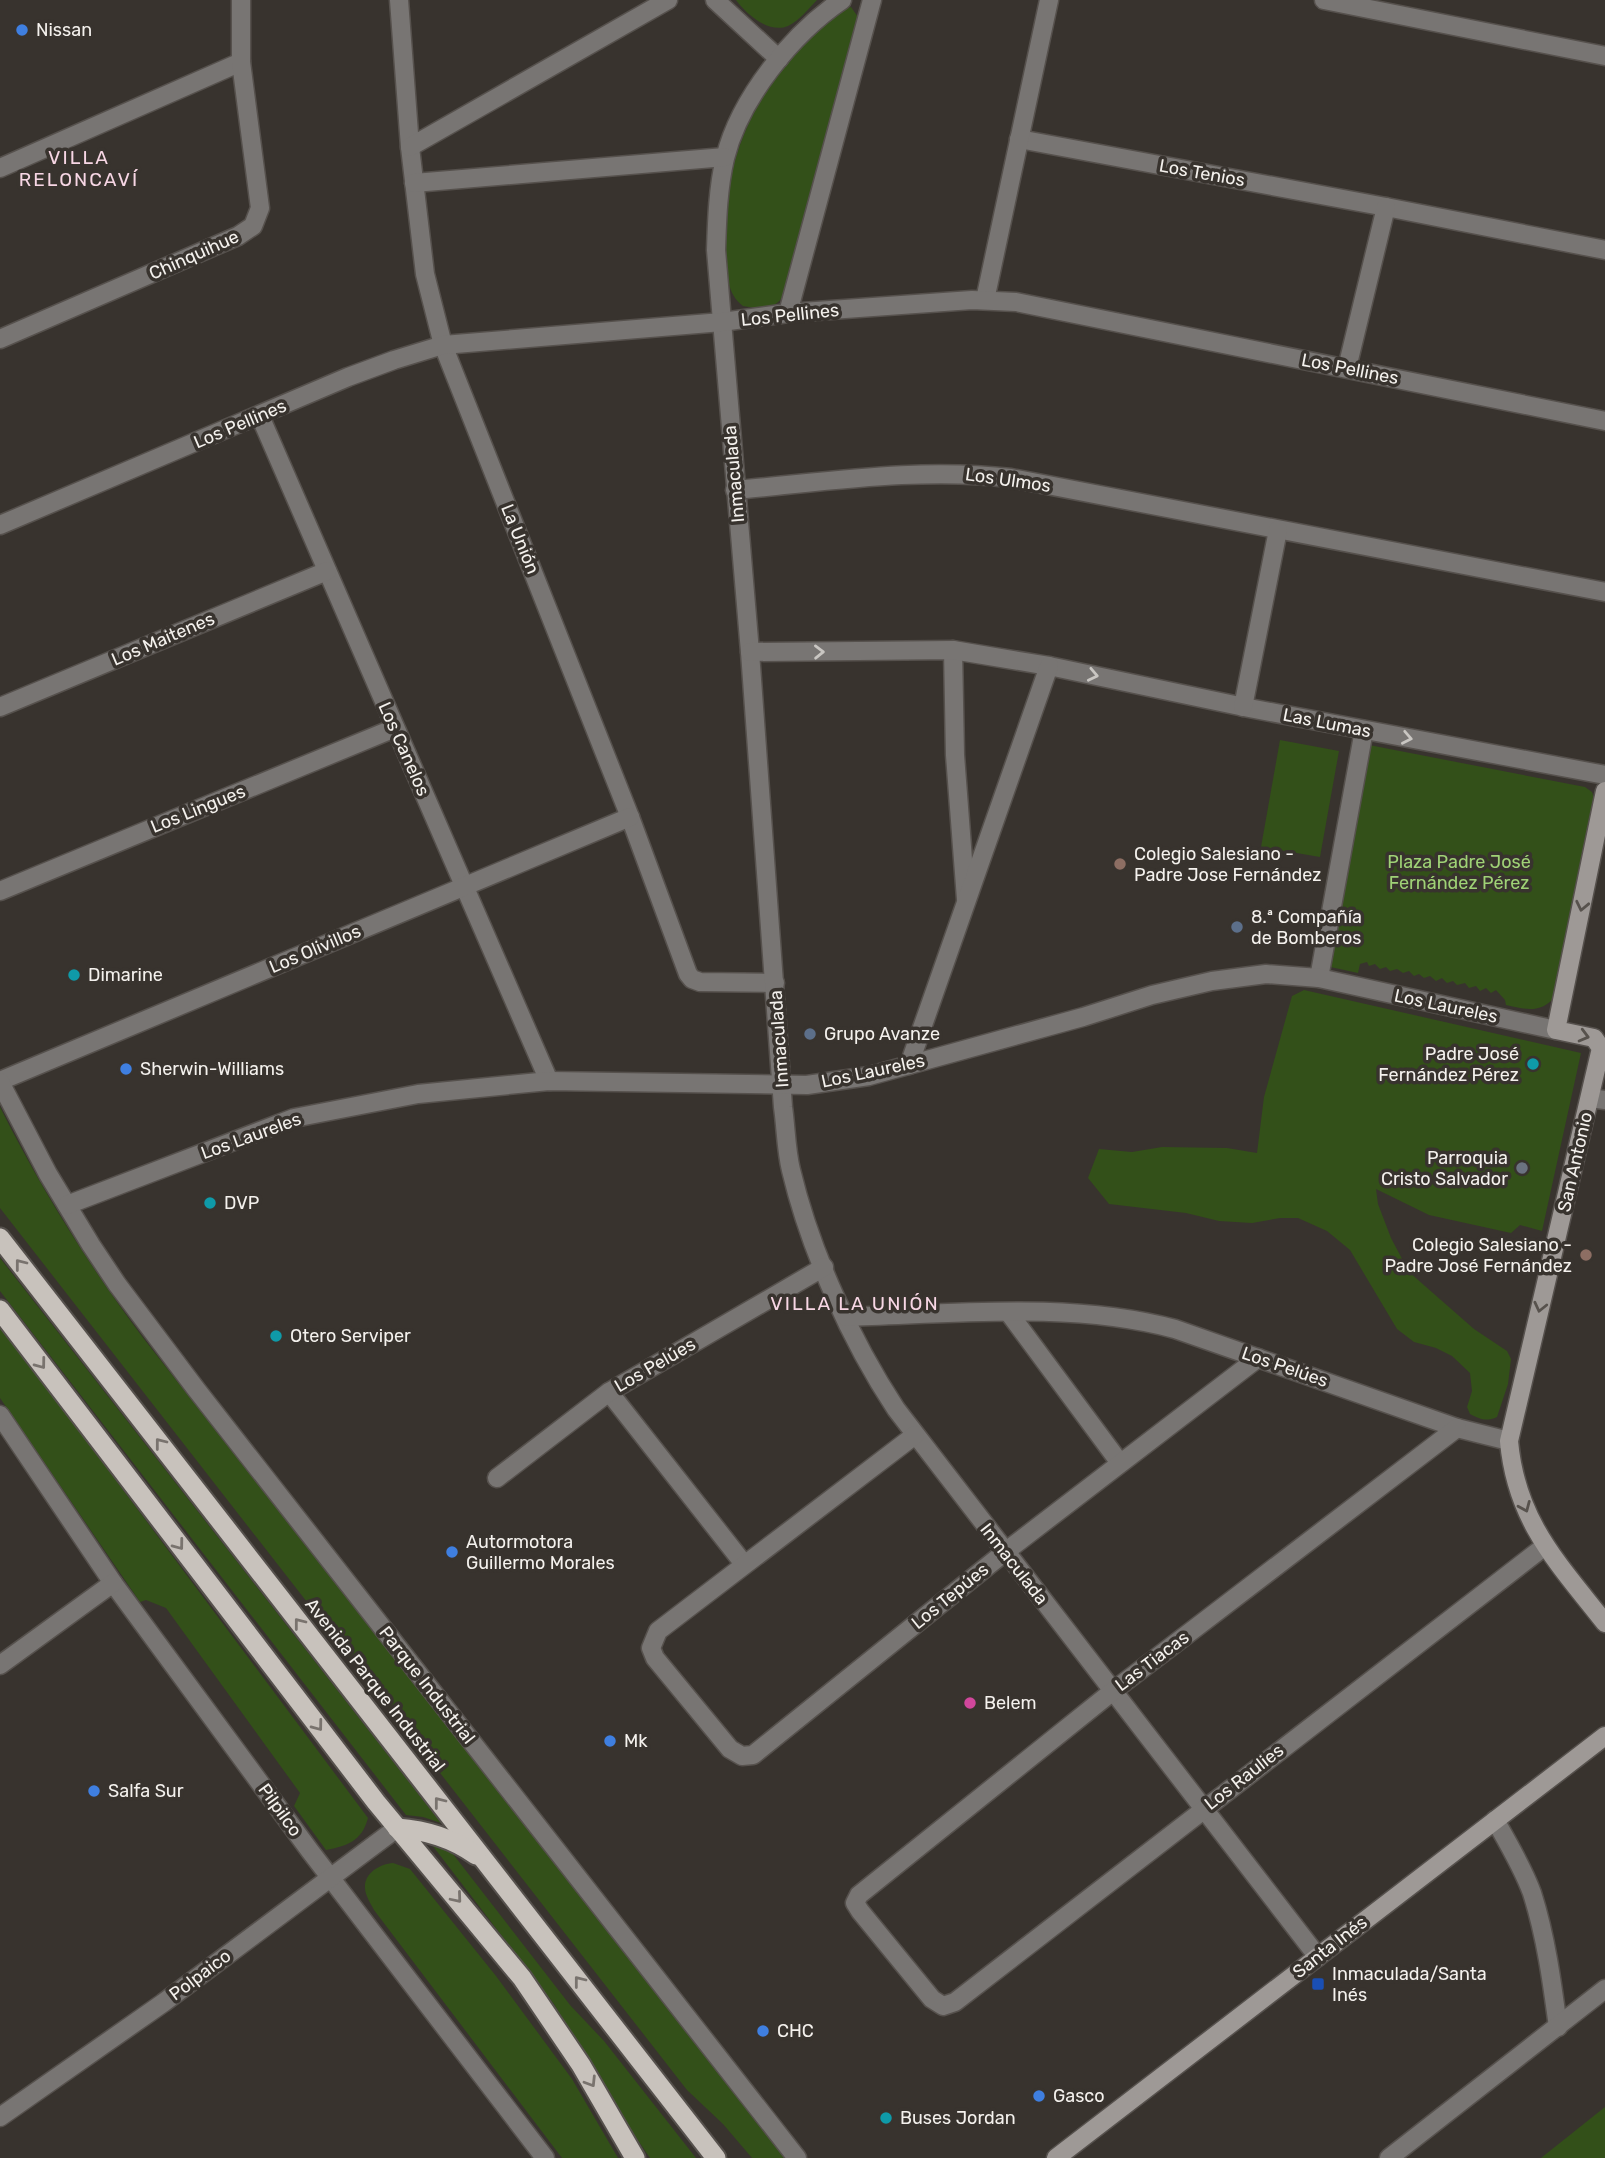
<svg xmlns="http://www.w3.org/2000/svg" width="1605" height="2158" viewBox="0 0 1605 2158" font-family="Rubik,sans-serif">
  <rect width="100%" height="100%" fill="#38332e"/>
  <g fill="#335019">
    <path d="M736,0H817C809,8 799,21 788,26C769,34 746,14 736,0Z"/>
    <path d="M851,7L858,17L784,295C774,311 760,309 743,306C726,293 727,273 726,253C720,147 764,74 843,9Z"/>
    <polygon points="1280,740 1339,751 1320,857 1261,847"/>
    <path d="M1369,745L1585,787L1592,792L1594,798L1554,998C1539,1014 1525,1009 1506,1005L1505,1000L1496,990L1491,993L1486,988L1480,991L1476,986L1469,988L1465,983L1457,985L1453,981L1447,983L1442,978L1436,981L1430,976L1424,978L1419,974L1414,976L1409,971L1403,973L1397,969L1390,971L1386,967L1380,969L1375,964L1369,966L1367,962L1360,964L1358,973L1326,966Z"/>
    <path d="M1304,990L1581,1053L1542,1231L1520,1225L1511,1233L1429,1215L1376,1189L1378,1204L1391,1238L1409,1272L1474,1329L1507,1351L1511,1359L1508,1384L1497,1417C1486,1422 1480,1419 1470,1414L1467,1407L1472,1391L1470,1373L1452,1356L1436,1348L1414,1342L1397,1329L1350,1250L1327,1231L1298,1218H1280L1252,1223L1219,1221L1186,1213L1109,1204L1088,1178L1099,1149L1132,1152L1162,1147L1227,1148L1257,1153L1264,1097L1292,996Z"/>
    <path d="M0,1107C41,1189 89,1266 144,1339L785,2158H752L723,2124L687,2090L0,1208Z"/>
    <polygon points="0,1258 441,1823 423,1817 406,1815 0,1291"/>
    <path d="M0,1325L368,1818C362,1841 347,1846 326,1850L294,1806L300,1793L166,1608L146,1600L140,1602L0,1398Z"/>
    <polygon points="429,1841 446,1845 570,2005 604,2041 696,2158 650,2158 616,2108 554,2004"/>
    <path d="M393,1863L410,1869L496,1976L572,2079L618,2158H562L374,1910C371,1904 365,1895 365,1888C364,1873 380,1864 393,1863Z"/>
    <polygon points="1605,2107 1605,2158 1541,2158"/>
  </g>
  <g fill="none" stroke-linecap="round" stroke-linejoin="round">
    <defs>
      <g id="minor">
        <polyline points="399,0 410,147 425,274 443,345 630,817 688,974 692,979 700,982 775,983"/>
        <polyline points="715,0 779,59"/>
        <path d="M842,0C792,34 740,98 725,158C718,188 717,219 716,250L750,652L783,1107C786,1128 786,1150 791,1170C810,1250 851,1341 896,1409L1318,1957"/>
        <polyline points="1324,0 1605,56"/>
        <polyline points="1019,139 1386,207 1605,250"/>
        <polyline points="410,147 668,0"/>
        <polyline points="0,168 241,62"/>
        <polyline points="414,183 725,157"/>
        <polyline points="985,300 1049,0"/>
        <polyline points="788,313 872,0"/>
        <polyline points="0,339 238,236 253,226 260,208 241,62 241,0"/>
        <polyline points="1347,368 1386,207"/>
        <polyline points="260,416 549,1081"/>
        <path d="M735,490C826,482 919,467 1011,478L1605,592"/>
        <polyline points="0,525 348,377 394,360 443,345 722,322 788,313 972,300 1016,302 1605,421"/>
        <polyline points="953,650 955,755 966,899"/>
        <polyline points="750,652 953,650 1049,666 1249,708 1605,775"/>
        <polyline points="0,707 327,571"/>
        <polyline points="1243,707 1278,530"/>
        <polyline points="0,891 395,728"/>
        <polyline points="1319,978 1364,730"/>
        <polyline points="909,1065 1049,666"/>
        <polyline points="0,1081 630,817"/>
        <polyline points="0,1082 48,1174 91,1245 117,1284 196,1389 797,2158"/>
        <polyline points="1590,1098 1605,1100"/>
        <polyline points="67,1205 294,1118 418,1094 549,1081 807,1085 869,1076 1083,1017 1152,995 1212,981 1266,974 1319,978 1556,1030"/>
        <polyline points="1009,1313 1120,1463"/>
        <path d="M846,1317C953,1314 1071,1301 1175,1329L1457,1428L1509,1441"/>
        <polyline points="609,1392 744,1564"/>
        <polyline points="0,1415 113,1583 310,1851 545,2158"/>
        <polyline points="1457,1428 1113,1691 859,1895 855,1903 860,1911 932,1999 943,2006 955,2002 1545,1546"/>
        <polyline points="915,1435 658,1631 651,1648 655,1658 730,1749 742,1756 753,1755 1005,1552 1258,1358"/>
        <polyline points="497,1478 609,1392 824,1267"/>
        <polyline points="0,1665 113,1583"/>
        <path d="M1495,1820C1508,1843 1523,1868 1532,1893C1546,1937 1552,1982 1558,2027"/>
        <polyline points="0,2117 163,2003 397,1828"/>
        <polyline points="1389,2158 1605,1989"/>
      </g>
      <g id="secondary">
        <path d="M1605,791L1556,1030L1594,1038L1601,1048L1509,1441C1516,1521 1558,1563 1605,1623"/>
        <polyline points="1056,2158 1605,1736"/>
      </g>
      <g id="trunk">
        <polyline points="0,1238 716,2158"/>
        <polyline points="0,1310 376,1802 522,1978 581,2065 635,2158"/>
        <path d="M397,1828C426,1830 452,1838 476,1855"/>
      </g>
    </defs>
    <use href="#minor" stroke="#56514d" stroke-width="21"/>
    <use href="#secondary" stroke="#56514d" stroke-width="21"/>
    <use href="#trunk" stroke="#56514d" stroke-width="23"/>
    <use href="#minor" stroke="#787573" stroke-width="18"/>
    <use href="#secondary" stroke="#9e9996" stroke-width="18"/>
    <use href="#trunk" stroke="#c8c2bc" stroke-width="19"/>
  </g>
  <defs><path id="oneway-chevron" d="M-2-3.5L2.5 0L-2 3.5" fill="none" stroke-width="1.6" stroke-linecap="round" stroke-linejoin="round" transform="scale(1.75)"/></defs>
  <g stroke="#c9c6c2">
    <use href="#oneway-chevron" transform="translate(819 652) rotate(-1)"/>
    <use href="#oneway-chevron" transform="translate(1093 675) rotate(12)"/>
    <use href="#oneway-chevron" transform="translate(1407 738) rotate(11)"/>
  </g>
  <g stroke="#57524d">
    <use href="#oneway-chevron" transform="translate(1582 906) rotate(102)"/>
    <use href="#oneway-chevron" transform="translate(1584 1036) rotate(15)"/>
    <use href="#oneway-chevron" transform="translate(1540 1307) rotate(103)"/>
    <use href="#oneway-chevron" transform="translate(1525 1507) rotate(67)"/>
  </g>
  <g stroke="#79736e">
    <use href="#oneway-chevron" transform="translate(20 1264) rotate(-128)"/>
    <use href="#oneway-chevron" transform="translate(41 1364) rotate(53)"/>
    <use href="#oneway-chevron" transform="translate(160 1443) rotate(-128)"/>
    <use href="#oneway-chevron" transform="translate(179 1545) rotate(53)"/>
    <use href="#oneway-chevron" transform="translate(299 1623) rotate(-128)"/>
    <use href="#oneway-chevron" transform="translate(318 1726) rotate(53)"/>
    <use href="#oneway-chevron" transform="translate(439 1802) rotate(-128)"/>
    <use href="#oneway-chevron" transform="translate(457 1898) rotate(50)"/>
    <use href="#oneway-chevron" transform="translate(579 1981) rotate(-128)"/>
    <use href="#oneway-chevron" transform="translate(591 2082) rotate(58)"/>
  </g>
  <g fill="#3f7fe0" stroke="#38332e" stroke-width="2.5">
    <circle cx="22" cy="30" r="7"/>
    <circle cx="126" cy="1069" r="7"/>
    <circle cx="452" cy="1552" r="7"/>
    <circle cx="610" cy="1741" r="7"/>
    <circle cx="94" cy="1791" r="7"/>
    <circle cx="763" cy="2031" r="7"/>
    <circle cx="1039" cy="2096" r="7"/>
  </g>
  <g fill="#8d6e63" stroke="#38332e" stroke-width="2.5">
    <circle cx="1120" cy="864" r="7"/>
    <circle cx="1586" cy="1255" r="7"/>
  </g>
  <g fill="#5c6f8a" stroke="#38332e" stroke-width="2.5">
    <circle cx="1237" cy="927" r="7"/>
    <circle cx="810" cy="1034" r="7"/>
  </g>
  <g fill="#0f9aa8" stroke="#38332e" stroke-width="2.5">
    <circle cx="74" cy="975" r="7"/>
    <circle cx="1533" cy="1064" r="7"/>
    <circle cx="210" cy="1203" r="7"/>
    <circle cx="276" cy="1336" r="7"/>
    <circle cx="886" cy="2118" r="7"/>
  </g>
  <circle fill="#6b7280" stroke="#38332e" stroke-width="2.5" cx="1522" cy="1168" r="7"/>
  <circle fill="#d1479c" stroke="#38332e" stroke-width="2.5" cx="970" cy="1703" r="7"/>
  <rect fill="#1a4fb4" stroke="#38332e" stroke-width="2.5" x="1311" y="1977" width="14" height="14" rx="3.5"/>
  <g text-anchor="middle" stroke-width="7" stroke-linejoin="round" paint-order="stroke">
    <g font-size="18" fill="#f4f1ed" stroke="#38332e" text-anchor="start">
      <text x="36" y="36">Nissan</text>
      <text x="1134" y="860">Colegio Salesiano -<tspan x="1134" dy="21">Padre Jose Fernández</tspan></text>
      <text x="1251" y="923">8.ª Compañía<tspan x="1251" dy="21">de Bomberos</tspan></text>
      <text x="88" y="981">Dimarine</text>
      <text x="824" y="1040">Grupo Avanze</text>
      <text x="1519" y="1060" text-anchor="end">Padre José<tspan x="1519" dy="21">Fernández Pérez</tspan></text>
      <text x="140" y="1075">Sherwin-Williams</text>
      <text x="1508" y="1164" text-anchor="end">Parroquia<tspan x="1508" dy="21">Cristo Salvador</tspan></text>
      <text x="224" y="1209">DVP</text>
      <text x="1572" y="1251" text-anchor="end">Colegio Salesiano -<tspan x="1572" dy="21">Padre José Fernández</tspan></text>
      <text x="290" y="1342">Otero Serviper</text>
      <text x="466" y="1548">Autormotora<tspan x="466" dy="21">Guillermo Morales</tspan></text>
      <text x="984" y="1709">Belem</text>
      <text x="624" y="1747">Mk</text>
      <text x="108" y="1797">Salfa Sur</text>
      <text x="1332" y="1980">Inmaculada/Santa<tspan x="1332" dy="21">Inés</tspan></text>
      <text x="777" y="2037">CHC</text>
      <text x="1053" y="2102">Gasco</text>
      <text x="900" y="2124">Buses Jordan</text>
    </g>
    <g font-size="18" fill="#f4f1ed" stroke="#38332e">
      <text transform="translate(1202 173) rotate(10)" y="6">Los Tenios</text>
      <text transform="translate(194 255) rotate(-24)" y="6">Chinquihue</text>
      <text transform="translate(790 315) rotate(-6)" y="6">Los Pellines</text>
      <text transform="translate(1350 369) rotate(11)" y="6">Los Pellines</text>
      <text transform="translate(240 424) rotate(-23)" y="6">Los Pellines</text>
      <text transform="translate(734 474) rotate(-95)" y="6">Inmaculada</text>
      <text transform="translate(1008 480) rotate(8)" y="6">Los Ulmos</text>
      <text transform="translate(520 539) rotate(68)" y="6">La Unión</text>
      <text transform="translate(163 639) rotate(-23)" y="6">Los Maitenes</text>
      <text transform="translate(1327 723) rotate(11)" y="6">Las Lumas</text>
      <text transform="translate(404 749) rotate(66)" y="6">Los Canelos</text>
      <text transform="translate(198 809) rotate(-22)" y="6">Los Lingues</text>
      <text transform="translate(315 949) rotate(-23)" y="6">Los Olivillos</text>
      <text transform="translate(1446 1006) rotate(12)" y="6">Los Laureles</text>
      <text transform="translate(779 1039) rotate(-94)" y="6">Inmaculada</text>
      <text transform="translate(873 1071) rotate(-12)" y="6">Los Laureles</text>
      <text transform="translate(251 1136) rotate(-20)" y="6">Los Laureles</text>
      <text transform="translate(1575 1162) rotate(-77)" y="6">San Antonio</text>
      <text transform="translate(655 1365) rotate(-30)" y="6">Los Pelúes</text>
      <text transform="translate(1285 1367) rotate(19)" y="6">Los Pelúes</text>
      <text transform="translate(1014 1564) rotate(52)" y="6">Inmaculada</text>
      <text transform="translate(950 1596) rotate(-39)" y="6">Los Tepúes</text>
      <text transform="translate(1152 1661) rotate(-37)" y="6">Las Tiacas</text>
      <text transform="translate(375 1685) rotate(52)" y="6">Avenida Parque Industrial</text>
      <text transform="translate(427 1685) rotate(52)" y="6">Parque Industrial</text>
      <text transform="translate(1244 1777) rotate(-38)" y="6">Los Raulies</text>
      <text transform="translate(280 1810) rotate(54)" y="6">Pilpilco</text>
      <text transform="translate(1330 1947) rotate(-38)" y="6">Santa Inés</text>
      <text transform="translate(200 1975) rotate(-37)" y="6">Polpaico</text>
    </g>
    <g font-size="18" fill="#9fd276" stroke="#38332e">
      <text x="1459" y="868">Plaza Padre José<tspan x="1459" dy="21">Fernández Pérez</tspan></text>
    </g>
    <g font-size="19" letter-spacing="2" fill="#f7d6e4" stroke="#38332e">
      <text x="79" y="164">VILLA<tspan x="79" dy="22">RELONCAVÍ</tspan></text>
      <text x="855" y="1310">VILLA LA UNIÓN</text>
    </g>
  </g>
</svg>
